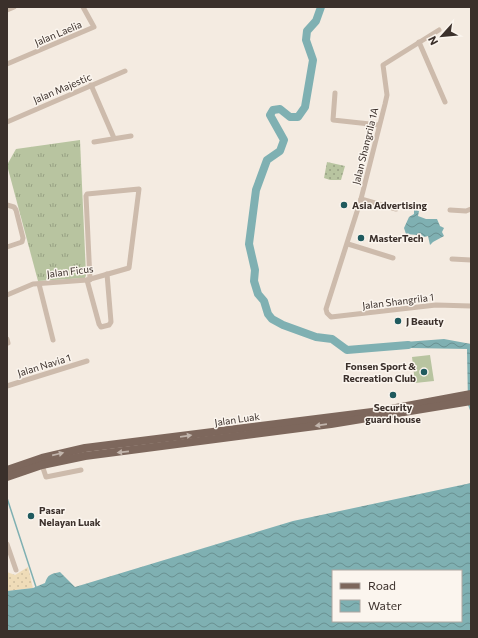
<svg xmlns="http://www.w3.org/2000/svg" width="478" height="638" viewBox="0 0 478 638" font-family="Commissioner,sans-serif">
  <defs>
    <pattern id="grass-tufts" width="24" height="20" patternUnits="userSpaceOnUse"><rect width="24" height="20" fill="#b8c4a0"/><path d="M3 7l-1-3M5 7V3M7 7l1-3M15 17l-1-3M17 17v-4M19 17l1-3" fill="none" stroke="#97a083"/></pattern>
    <pattern id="sand-dots" width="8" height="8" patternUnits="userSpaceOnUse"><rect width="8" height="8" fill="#efdcb8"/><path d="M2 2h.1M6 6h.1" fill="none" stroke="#cebd9e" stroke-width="1.8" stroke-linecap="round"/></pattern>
    <pattern id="garden-dots" width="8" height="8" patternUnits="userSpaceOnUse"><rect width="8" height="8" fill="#b8c4a0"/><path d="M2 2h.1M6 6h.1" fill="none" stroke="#97a083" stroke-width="1.8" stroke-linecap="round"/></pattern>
    <pattern id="water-waves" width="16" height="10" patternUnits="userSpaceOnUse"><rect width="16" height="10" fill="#7fb0b2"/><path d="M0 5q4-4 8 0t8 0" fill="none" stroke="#699091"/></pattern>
  </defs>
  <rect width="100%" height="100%" fill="#f4ebe1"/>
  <polygon fill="url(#grass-tufts)" points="80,140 86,275 85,278 38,281 7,165 16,149"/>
  <polygon fill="url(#sand-dots)" points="28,567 33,588 7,591 7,572 15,575"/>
  <polygon fill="url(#garden-dots)" points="327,162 345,166 341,180 330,180 324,178"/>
  <polygon fill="#b8c4a0" points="430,355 434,381 415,383 412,357"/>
  <g fill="url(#water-waves)" fill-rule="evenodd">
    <polygon points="414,209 419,211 418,216 426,219 437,219 440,226 444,228 442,232 444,236 433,242 430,245 428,236 420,238 417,235 406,234 404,228 409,217 414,214"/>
    <polygon points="444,339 471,344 471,413 468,405 467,349 411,348 398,345 405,342"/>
    <path d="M471,483V631H7V591L33,588L45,583C48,574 51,574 60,572L75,587L293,521ZM333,571H461V621H333Z"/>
  </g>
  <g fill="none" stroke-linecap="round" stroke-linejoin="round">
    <polyline stroke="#7fb0b2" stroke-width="1.5" points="7,498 36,587"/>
    <polyline stroke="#7fb0b2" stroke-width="8" points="321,7 316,21 307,31 306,40 313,60 305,107 298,117 290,117 280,109 273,110 270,115 284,140 280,151 267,160 256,190 249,244 255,270 254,281 258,294 264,301 268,314 272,319 283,325 316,337 332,339 347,350 408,345"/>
    <g stroke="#cdbbac" stroke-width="5">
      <polyline points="7,10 14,7"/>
      <polyline points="439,30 383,65 387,95 385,104 361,199 326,309 327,313 331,317 436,305 471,306"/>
      <polyline points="419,42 445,102"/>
      <polyline points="7,64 94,27 83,7"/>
      <polyline points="91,85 114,138"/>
      <polyline points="335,93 333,120 379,125"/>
      <polyline points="7,122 125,71"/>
      <polyline points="94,142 131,136"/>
      <polyline points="361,199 396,209"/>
      <polyline points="7,205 14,207 16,210 23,238 22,242 7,247"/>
      <polyline points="450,210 466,211 471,209"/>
      <polyline points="348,244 393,258"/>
      <polyline points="452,259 471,260"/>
      <polyline points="87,280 99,324 101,327 109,325 111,322 107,274"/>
      <polyline points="39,284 53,340"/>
      <polyline points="7,295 33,284 87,280 129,268 139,189 87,194 86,196 90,280"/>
      <polyline points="7,339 8,343"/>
      <polyline points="7,386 87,361"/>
      <polyline points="42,465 46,477 81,470"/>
      <polyline points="7,544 16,570"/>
    </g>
    <g stroke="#7d675c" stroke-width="8">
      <polyline points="7,470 42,458 85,448 380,411 471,394"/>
      <polyline points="7,477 42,465 85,456 331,424 471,401"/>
    </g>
  </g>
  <defs><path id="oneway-solid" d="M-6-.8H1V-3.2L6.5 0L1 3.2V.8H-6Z"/></defs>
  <g fill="#c2b5ac">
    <use href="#oneway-solid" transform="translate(321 425) rotate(172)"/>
    <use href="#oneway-solid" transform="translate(186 436) rotate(-8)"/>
    <use href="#oneway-solid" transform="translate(123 452) rotate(174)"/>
    <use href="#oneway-solid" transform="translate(58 454) rotate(-13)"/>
  </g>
  <g fill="#1f5a5e" stroke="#fbf5ee" stroke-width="1.5">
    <circle cx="344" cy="205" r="4"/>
    <circle cx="361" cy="238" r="4"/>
    <circle cx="398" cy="321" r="4"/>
    <circle cx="424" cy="372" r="4"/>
    <circle cx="393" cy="395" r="4"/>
    <circle cx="31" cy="516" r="4"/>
  </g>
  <g text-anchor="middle" stroke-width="3" stroke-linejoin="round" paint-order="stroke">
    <g font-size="10" fill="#3b302b" stroke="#fbf5ee">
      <text transform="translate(58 33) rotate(-23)" y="4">Jalan Laelia</text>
      <text transform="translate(62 88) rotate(-23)" y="4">Jalan Majestic</text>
      <text transform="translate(365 146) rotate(-76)" y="4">Jalan Shangrila 1A</text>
      <text transform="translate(70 271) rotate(-7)" y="4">Jalan Ficus</text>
      <text transform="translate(398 301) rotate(-7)" y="4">Jalan Shangrila 1</text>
      <text transform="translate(44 365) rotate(-17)" y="4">Jalan Navia 1</text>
      <text transform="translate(237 419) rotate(-8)" y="4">Jalan Luak</text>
    </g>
    <g font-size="10" font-weight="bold" fill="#3b302b" stroke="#fbf5ee" text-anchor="start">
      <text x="352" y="209">Asia Advertising</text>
      <text x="369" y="242">MasterTech</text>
      <text x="406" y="325">J Beauty</text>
      <text x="416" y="370" text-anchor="end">Fonsen Sport &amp;<tspan x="416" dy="12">Recreation Club</tspan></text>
      <text x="393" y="411" text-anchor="middle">Security<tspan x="393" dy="12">guard house</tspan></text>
      <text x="39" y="514">Pasar<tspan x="39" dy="12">Nelayan Luak</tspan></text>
    </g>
  </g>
  <rect width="478" height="638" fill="none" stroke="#3b302b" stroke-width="16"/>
  <rect x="332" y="570" width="130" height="52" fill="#fbf5ee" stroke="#aea6a0"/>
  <rect x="340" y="583" width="20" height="6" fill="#7d675c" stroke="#aea6a0"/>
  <text x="368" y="590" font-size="12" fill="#3b302b">Road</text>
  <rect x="340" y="600" width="20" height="12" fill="url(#water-waves)" stroke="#aea6a0"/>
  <text x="368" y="610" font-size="12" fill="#3b302b">Water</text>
  <g transform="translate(442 36) rotate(243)" stroke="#fbf5ee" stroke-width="3" paint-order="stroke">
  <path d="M0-3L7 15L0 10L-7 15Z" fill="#3b302b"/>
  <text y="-6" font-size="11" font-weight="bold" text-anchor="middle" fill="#3b302b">N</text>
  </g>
</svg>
